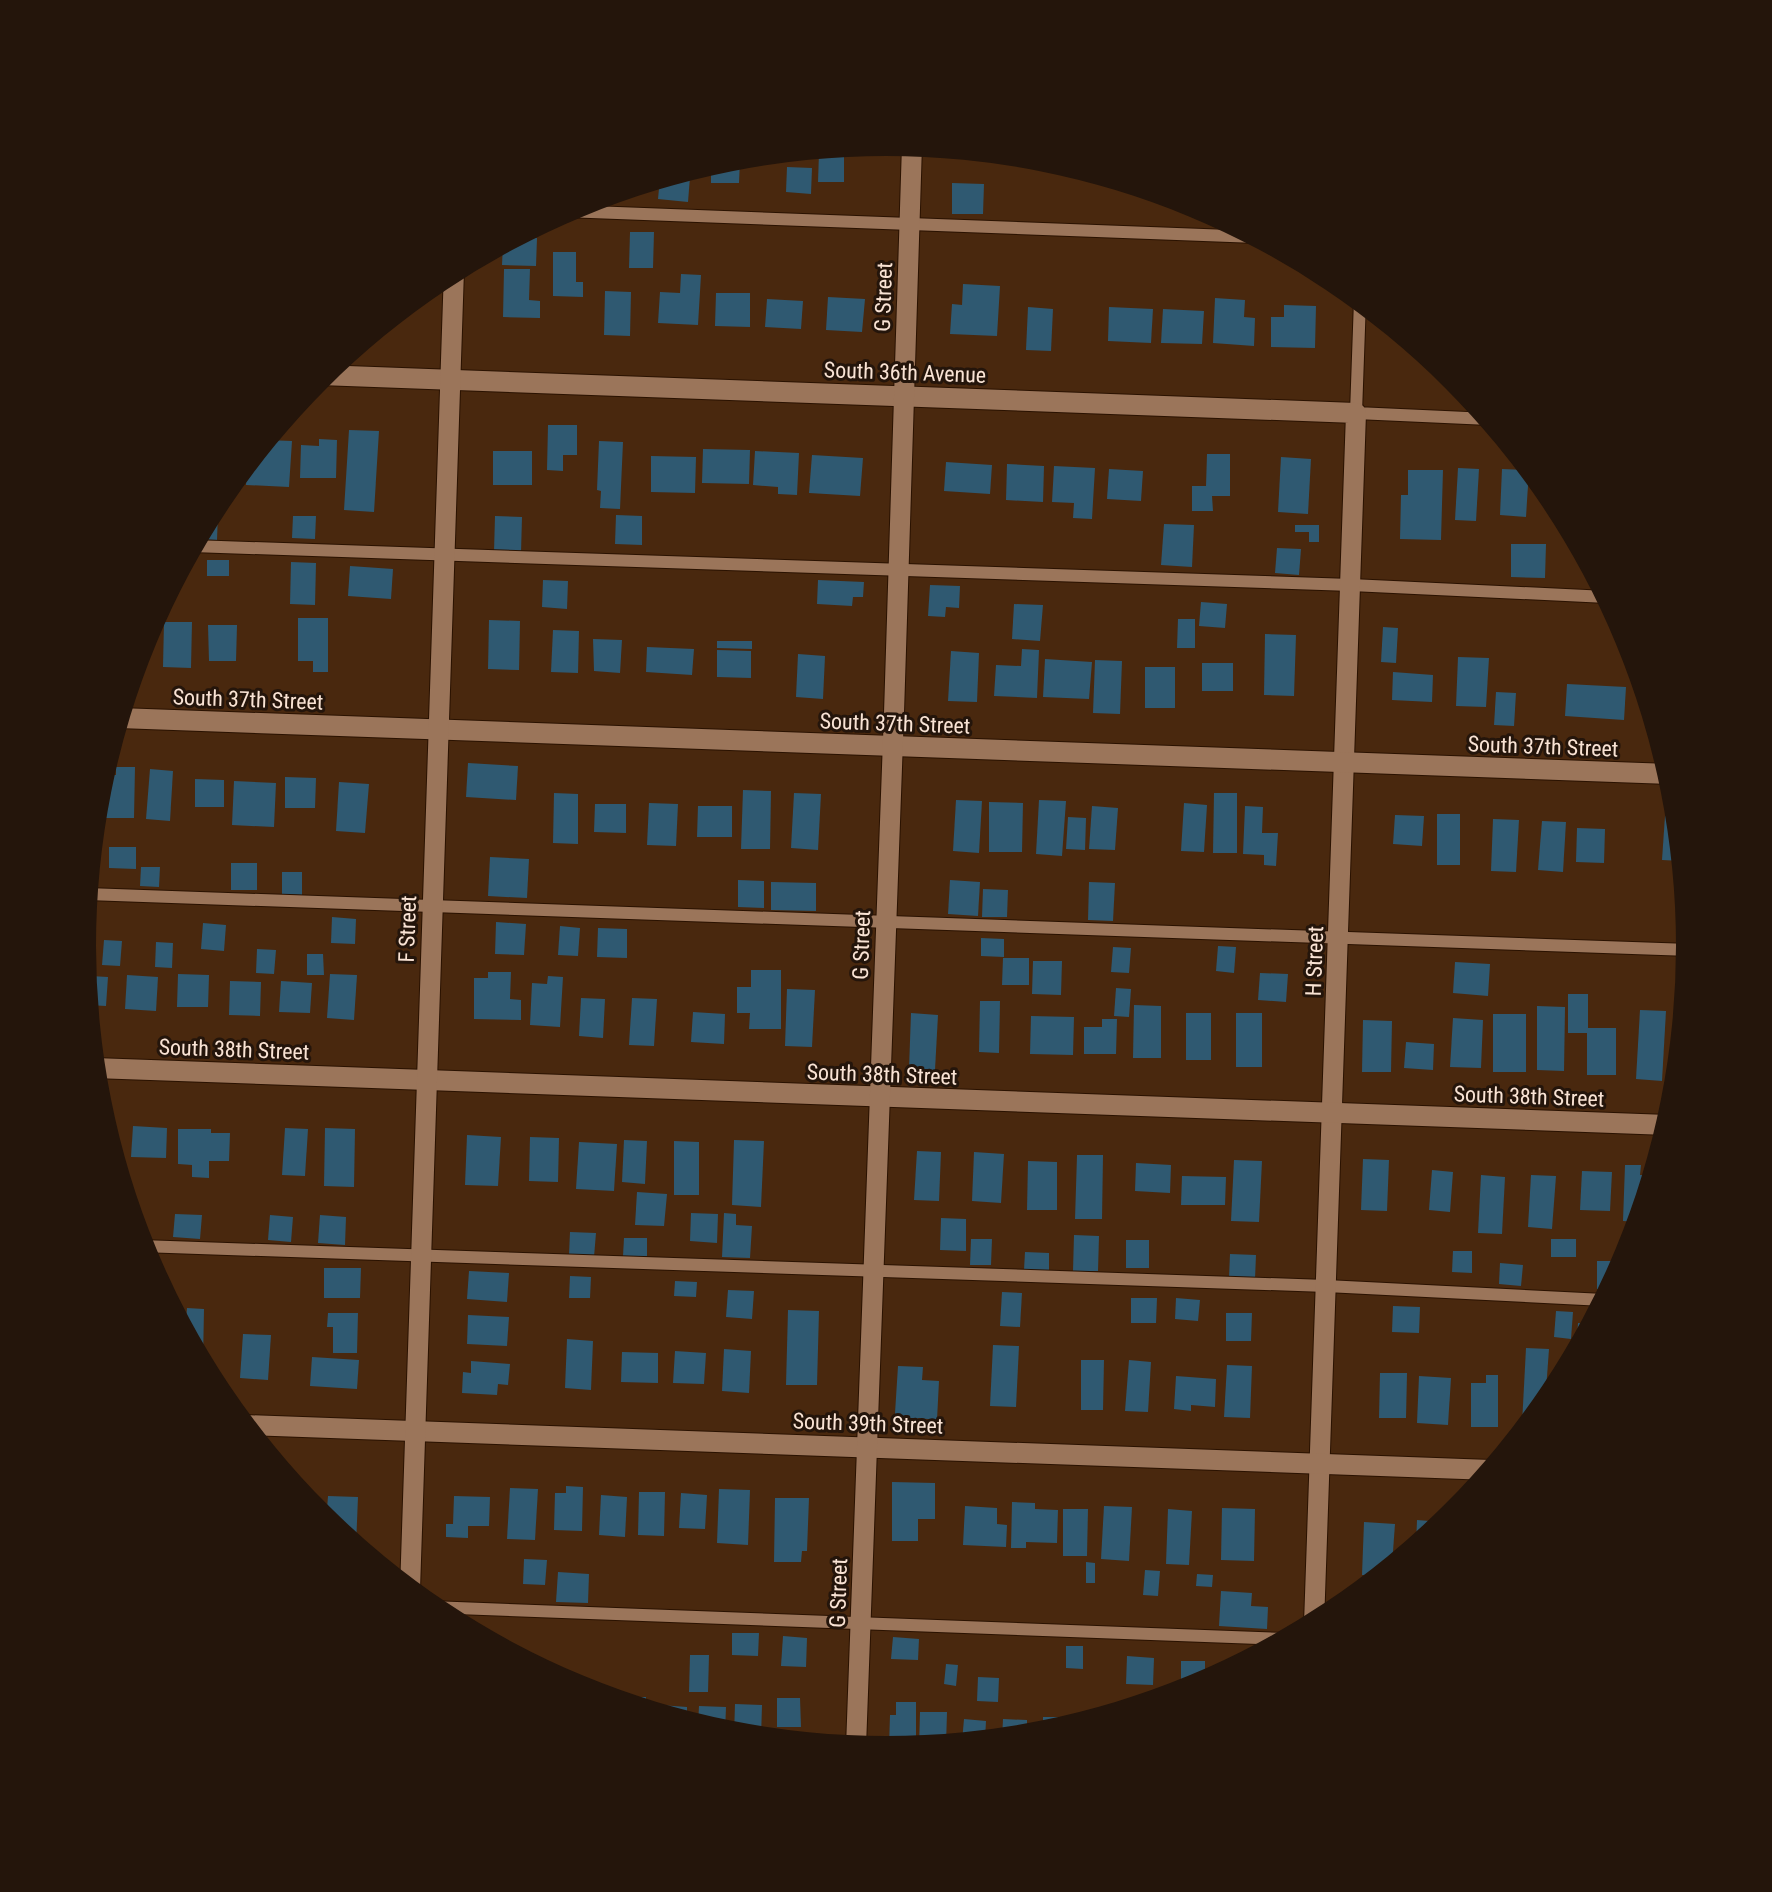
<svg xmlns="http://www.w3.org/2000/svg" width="1772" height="1892" viewBox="0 0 1772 1892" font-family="'Roboto Condensed',sans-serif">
  <rect width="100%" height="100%" fill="#49280e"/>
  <g fill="#2f5971">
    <polygon points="819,153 844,154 844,182 818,182"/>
    <polygon points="722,160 740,160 739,183 711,183 711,163"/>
    <polygon points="787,167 812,168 811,194 786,192"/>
    <polygon points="671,175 690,177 688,202 658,199 660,178"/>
    <polygon points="952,183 984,184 983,214 952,214"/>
    <polygon points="630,232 654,232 653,268 629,268"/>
    <polygon points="515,237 537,238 536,266 502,265 503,243"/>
    <polygon points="553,252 576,252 576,282 583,282 583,297 553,296"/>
    <polygon points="504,269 530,269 529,300 540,301 540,318 503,317"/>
    <polygon points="681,274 701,275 698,325 658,323 660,292 680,293"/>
    <polygon points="963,284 1000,286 997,336 950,334 952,304 962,305"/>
    <polygon points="605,291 631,292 630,336 604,335"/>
    <polygon points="716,293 750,293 750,327 715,326"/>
    <polygon points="828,297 865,299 862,332 826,330"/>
    <polygon points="1215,298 1245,300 1244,317 1255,318 1254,346 1213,343"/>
    <polygon points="767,299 803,301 801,329 765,327"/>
    <polygon points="1284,305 1316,306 1315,348 1271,347 1271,317 1284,317"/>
    <polygon points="1028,307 1053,309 1051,351 1026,350"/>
    <polygon points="1109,307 1153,309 1151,343 1108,341"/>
    <polygon points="1163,309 1204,311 1202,344 1161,343"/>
    <polygon points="548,425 577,425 577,455 563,455 563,471 547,470"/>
    <polygon points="349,430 379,431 374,512 344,510"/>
    <polygon points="319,439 337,440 336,478 300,478 301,445 319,446"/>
    <polygon points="266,440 292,441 289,487 246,485 247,464 253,456 262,456 262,445"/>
    <polygon points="599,441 623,442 620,509 600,508 601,491 597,490"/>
    <polygon points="703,449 750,450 749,484 702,483"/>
    <rect x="493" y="451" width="39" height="34"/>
    <polygon points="755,451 799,453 797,495 778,494 778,487 753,485"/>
    <polygon points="1207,454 1230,454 1230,496 1212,496 1213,511 1192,511 1192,486 1206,486"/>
    <polygon points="812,455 863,458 860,496 809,493"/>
    <polygon points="651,456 696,457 695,493 651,492"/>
    <polygon points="1281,457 1311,459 1308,514 1278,512"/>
    <polygon points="946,462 992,465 990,494 944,491"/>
    <polygon points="1007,464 1044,466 1043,502 1006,500"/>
    <polygon points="1054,466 1095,468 1092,519 1073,518 1074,503 1052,502"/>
    <polygon points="1458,468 1479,469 1476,521 1455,520"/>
    <polygon points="1109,469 1143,471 1141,501 1107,499"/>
    <polygon points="1502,469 1529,470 1526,517 1500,515"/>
    <polygon points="1408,470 1443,470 1441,540 1400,539 1401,495 1408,495"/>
    <polygon points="211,512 218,512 217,540 196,539"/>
    <polygon points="616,515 642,516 642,545 615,544"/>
    <polygon points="293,516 316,516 315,539 292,538"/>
    <polygon points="495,516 522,517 521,553 494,552"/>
    <polygon points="1164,524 1194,525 1192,567 1161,565"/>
    <polygon points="1295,525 1319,525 1319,542 1309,542 1309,532 1295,532"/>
    <polygon points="1511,544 1546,544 1545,578 1511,577"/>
    <polygon points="1277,548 1301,549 1299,575 1275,573"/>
    <rect x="207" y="560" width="22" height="16"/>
    <polygon points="291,562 316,563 315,605 290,604"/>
    <polygon points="350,566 393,569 391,599 348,596"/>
    <polygon points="543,580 568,581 567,609 542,607"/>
    <polygon points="818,580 864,582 863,597 853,597 852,606 817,604"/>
    <polygon points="930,585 960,586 959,608 946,607 945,617 928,616"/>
    <polygon points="1201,602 1227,604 1225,628 1199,626"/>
    <polygon points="1014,604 1043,605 1040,641 1012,639"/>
    <polygon points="298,618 328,618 328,672 313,672 313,661 298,661"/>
    <polygon points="1178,619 1195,619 1195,648 1177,648"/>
    <polygon points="489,620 520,621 519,670 488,669"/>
    <polygon points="164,622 192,622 191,668 163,667"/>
    <polygon points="208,625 237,625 236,661 209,661"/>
    <polygon points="1383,627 1398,628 1396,663 1381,662"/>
    <polygon points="553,630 579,631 578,673 551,672"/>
    <polygon points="1265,634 1296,635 1294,696 1264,695"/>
    <polygon points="593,639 622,640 620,673 594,671"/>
    <polygon points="717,641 752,641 752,649 717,648"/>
    <polygon points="647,647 694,649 692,675 646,672"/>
    <polygon points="1022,649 1039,650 1037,698 994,696 996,665 1021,666"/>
    <polygon points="717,650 751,651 751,678 717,677"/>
    <polygon points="951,651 979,653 977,702 948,701"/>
    <polygon points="798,654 825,656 823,699 796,697"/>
    <polygon points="1458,657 1489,658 1486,707 1456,706"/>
    <polygon points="1045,659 1092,662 1089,699 1043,697"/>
    <polygon points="1095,660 1122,661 1120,714 1093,713"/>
    <rect x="1202" y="663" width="31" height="28"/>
    <rect x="1145" y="667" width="30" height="41"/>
    <polygon points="1393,672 1433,675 1432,702 1392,700"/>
    <polygon points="1567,684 1626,687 1624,720 1565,716"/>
    <polygon points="1496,692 1516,693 1514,726 1494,725"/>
    <polygon points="468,763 518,766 516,800 466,797"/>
    <polygon points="116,767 135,767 134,818 103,818 103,775 116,775"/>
    <polygon points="150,769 173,771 170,821 146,819"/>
    <polygon points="285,777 316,778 315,808 285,808"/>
    <polygon points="195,779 224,780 224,807 195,807"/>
    <polygon points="234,781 276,783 274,827 232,825"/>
    <polygon points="339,782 369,784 365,833 336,831"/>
    <polygon points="743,790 771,791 770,849 741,849"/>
    <polygon points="554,793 578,794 578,844 553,843"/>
    <polygon points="794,793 821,794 818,850 791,848"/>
    <polygon points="1214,793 1237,793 1237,853 1213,853"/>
    <polygon points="956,800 982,801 979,853 953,851"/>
    <polygon points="1039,800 1066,801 1062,856 1036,854"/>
    <polygon points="989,802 1023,803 1022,852 989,852"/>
    <polygon points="649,803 678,804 676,846 647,845"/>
    <polygon points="1184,803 1207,805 1204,852 1181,851"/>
    <polygon points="595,804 626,804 626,833 594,832"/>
    <polygon points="698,806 732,806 732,837 697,837"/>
    <polygon points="1092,806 1118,808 1115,850 1089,849"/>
    <polygon points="1245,806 1263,807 1262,833 1278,833 1276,866 1264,865 1264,855 1243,854"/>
    <rect x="1437" y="814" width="23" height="51"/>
    <polygon points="1395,815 1424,816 1422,846 1393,844"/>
    <polygon points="1665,816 1677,816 1682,861 1662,860"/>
    <polygon points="1068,817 1086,818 1085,850 1066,849"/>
    <polygon points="1493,819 1519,820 1516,872 1491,871"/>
    <polygon points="1542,821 1566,822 1563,872 1538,870"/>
    <polygon points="1577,828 1605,829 1604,863 1576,862"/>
    <polygon points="109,847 136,847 136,869 109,868"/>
    <polygon points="490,857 529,859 527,898 488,896"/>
    <rect x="231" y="863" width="26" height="27"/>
    <polygon points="141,867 160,867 159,887 140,886"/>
    <polygon points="282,872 302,872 302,895 282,894"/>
    <polygon points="738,880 764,881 764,908 738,907"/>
    <polygon points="950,880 980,882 978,916 948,914"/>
    <polygon points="771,882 816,883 816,911 771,910"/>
    <polygon points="1089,882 1115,883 1113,921 1088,920"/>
    <polygon points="983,889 1008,890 1007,917 982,917"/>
    <polygon points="332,917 356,919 355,944 331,943"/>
    <polygon points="496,922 526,924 524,955 495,954"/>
    <polygon points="203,923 226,925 224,951 201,949"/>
    <polygon points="560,926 580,928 578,956 558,955"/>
    <polygon points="598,928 627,929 627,958 597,957"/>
    <polygon points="981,938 1004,939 1004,957 981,956"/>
    <polygon points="104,940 122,941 120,966 102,965"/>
    <polygon points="156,942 173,943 172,968 155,967"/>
    <polygon points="1218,946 1236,947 1234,973 1216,971"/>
    <polygon points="1113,947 1131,948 1129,973 1111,972"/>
    <polygon points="257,949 276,950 274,974 256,973"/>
    <polygon points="307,954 323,954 324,975 307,975"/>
    <polygon points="1003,958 1029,958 1029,985 1002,985"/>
    <polygon points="83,959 91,960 90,976 108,977 106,1006 88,1005"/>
    <polygon points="1033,961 1062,961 1061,995 1032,994"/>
    <polygon points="1455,962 1490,964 1488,996 1453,993"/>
    <polygon points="751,970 781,970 781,1029 749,1029 750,1013 737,1013 737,987 751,987"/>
    <polygon points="488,972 511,972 510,999 521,1000 521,1020 474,1019 474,978 488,978"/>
    <polygon points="1260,973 1288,974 1286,1002 1258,1000"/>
    <polygon points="178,974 209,975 208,1007 177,1007"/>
    <polygon points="330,974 357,975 354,1020 327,1018"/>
    <polygon points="127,975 158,977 156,1011 125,1009"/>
    <polygon points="548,976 563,977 560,1027 530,1025 532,983 547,984"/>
    <polygon points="230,981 261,982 260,1016 229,1015"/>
    <polygon points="281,981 312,983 310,1013 279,1012"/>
    <polygon points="1116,988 1131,989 1129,1017 1114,1016"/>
    <polygon points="787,989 815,990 812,1047 785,1046"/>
    <polygon points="1568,994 1588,994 1588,1028 1616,1028 1616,1075 1587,1075 1587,1033 1568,1033"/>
    <polygon points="581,998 605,999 603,1038 579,1036"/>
    <polygon points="632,998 657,999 654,1046 629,1045"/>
    <polygon points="980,1001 1000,1001 999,1053 979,1052"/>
    <polygon points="1134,1005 1161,1006 1161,1058 1133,1058"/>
    <polygon points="1537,1006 1565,1007 1564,1071 1537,1070"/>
    <polygon points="1640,1010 1666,1011 1662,1081 1636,1079"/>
    <polygon points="693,1012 725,1014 724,1044 691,1042"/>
    <polygon points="911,1013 938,1015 935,1070 909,1069"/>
    <rect x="1186" y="1013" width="25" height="47"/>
    <rect x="1236" y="1013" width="26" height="54"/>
    <rect x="1493" y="1014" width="33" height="58"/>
    <polygon points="1031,1016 1074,1017 1073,1055 1030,1054"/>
    <polygon points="1453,1018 1483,1020 1481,1068 1450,1067"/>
    <polygon points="1102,1019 1117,1019 1116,1054 1084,1054 1084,1027 1102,1027"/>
    <polygon points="1363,1020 1392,1021 1391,1072 1362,1072"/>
    <polygon points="1406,1042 1434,1044 1433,1070 1404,1068"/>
    <polygon points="133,1126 167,1128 166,1158 131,1157"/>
    <polygon points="285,1128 308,1129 305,1176 282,1175"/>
    <polygon points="325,1128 355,1129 354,1187 324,1186"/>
    <polygon points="178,1129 211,1129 211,1133 230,1133 229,1161 209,1161 209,1178 192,1177 192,1165 178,1164"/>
    <polygon points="467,1135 501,1137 498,1186 465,1185"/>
    <polygon points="530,1137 559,1138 558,1182 529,1181"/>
    <polygon points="624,1140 647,1141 645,1184 622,1182"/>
    <polygon points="734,1140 764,1141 761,1207 732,1205"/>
    <polygon points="674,1141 699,1142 699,1195 674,1195"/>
    <polygon points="579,1142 617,1144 614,1191 576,1189"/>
    <polygon points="917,1151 941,1152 939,1201 914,1200"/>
    <polygon points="974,1152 1004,1154 1001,1203 972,1201"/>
    <polygon points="1077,1155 1103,1155 1102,1219 1075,1219"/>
    <polygon points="1363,1159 1389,1160 1387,1211 1361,1210"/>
    <polygon points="1234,1160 1262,1161 1259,1222 1231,1221"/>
    <polygon points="1028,1161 1057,1162 1057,1210 1027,1210"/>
    <polygon points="1136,1163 1171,1165 1170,1193 1135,1191"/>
    <polygon points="1625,1165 1641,1165 1640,1175 1653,1175 1638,1222 1623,1221"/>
    <polygon points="1432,1170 1453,1172 1450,1212 1429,1210"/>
    <polygon points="1582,1171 1612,1172 1610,1211 1580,1210"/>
    <polygon points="1481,1175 1505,1177 1502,1234 1478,1233"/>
    <polygon points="1531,1175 1556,1176 1552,1229 1528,1227"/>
    <polygon points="1182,1176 1226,1177 1225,1205 1181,1205"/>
    <polygon points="637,1192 667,1194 664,1226 635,1225"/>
    <polygon points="691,1213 718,1214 717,1243 690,1241"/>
    <polygon points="724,1213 736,1214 736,1225 752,1226 750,1258 722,1257"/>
    <polygon points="175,1214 202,1215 200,1239 173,1237"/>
    <polygon points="270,1215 293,1217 291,1242 268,1240"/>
    <polygon points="320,1215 346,1217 345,1245 318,1243"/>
    <polygon points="941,1218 966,1219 966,1251 940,1250"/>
    <polygon points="570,1232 596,1233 594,1257 569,1255"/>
    <polygon points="1074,1235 1099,1236 1098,1271 1073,1271"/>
    <polygon points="624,1238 647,1238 647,1256 623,1256"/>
    <polygon points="971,1239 992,1239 991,1265 970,1265"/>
    <rect x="1551" y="1239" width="25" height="18"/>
    <rect x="1126" y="1240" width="23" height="28"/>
    <polygon points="1453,1251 1472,1251 1472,1273 1452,1272"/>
    <polygon points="1025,1252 1049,1253 1049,1271 1024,1270"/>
    <polygon points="1230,1254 1256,1255 1255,1279 1229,1278"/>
    <polygon points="1597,1261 1618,1261 1618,1274 1610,1289 1597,1289"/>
    <polygon points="1500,1263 1523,1265 1521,1286 1499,1284"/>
    <polygon points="324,1268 361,1268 360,1298 324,1298"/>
    <polygon points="469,1271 509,1273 507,1302 467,1299"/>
    <polygon points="570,1276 591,1277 590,1298 569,1298"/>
    <polygon points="675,1281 697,1282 696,1297 674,1296"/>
    <polygon points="728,1290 754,1291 752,1319 726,1317"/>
    <polygon points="1002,1292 1022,1293 1020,1327 1000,1326"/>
    <polygon points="1131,1298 1157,1298 1156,1323 1131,1323"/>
    <polygon points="1176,1298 1200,1300 1198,1321 1175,1319"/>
    <polygon points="1393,1306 1420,1307 1419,1333 1392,1332"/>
    <polygon points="187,1308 204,1309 203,1361 201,1361 178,1320 186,1320"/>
    <polygon points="788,1310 819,1311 817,1385 786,1385"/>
    <polygon points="1556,1311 1573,1312 1571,1339 1554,1337"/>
    <polygon points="328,1313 358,1313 357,1353 333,1353 333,1327 327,1327"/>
    <polygon points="1226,1313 1252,1313 1251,1341 1226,1341"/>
    <polygon points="468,1315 509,1317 507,1346 467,1344"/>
    <polygon points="1578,1323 1591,1324 1576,1352"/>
    <polygon points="243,1334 271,1335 268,1380 240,1378"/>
    <polygon points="567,1339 593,1341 591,1390 565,1388"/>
    <polygon points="993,1345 1019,1346 1016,1407 990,1406"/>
    <polygon points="1526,1348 1549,1349 1545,1404 1529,1424 1522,1424"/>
    <polygon points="724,1349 751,1351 749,1393 722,1391"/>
    <polygon points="675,1351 706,1353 704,1384 673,1383"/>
    <polygon points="622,1352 658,1353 658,1383 621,1382"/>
    <polygon points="312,1357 359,1360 357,1389 310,1386"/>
    <polygon points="1081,1360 1104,1360 1103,1410 1081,1410"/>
    <polygon points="1129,1360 1151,1362 1148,1412 1125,1411"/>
    <polygon points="471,1361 510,1364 508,1385 498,1384 497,1395 462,1393 463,1372 471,1373"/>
    <polygon points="1227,1365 1252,1366 1250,1418 1224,1417"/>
    <polygon points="898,1366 923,1367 922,1380 939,1381 937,1420 918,1418 917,1425 906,1425 906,1430 894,1429"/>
    <polygon points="1380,1373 1407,1373 1406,1418 1379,1418"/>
    <polygon points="1486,1375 1498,1375 1498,1427 1471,1427 1471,1383 1486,1383"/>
    <polygon points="1176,1376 1216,1379 1215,1407 1191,1405 1191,1411 1174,1409"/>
    <polygon points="1419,1376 1451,1378 1448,1425 1417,1423"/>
    <polygon points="283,1472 296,1472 295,1488 292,1483"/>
    <polygon points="892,1482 935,1483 935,1519 918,1519 918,1541 892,1541"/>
    <polygon points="566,1486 583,1487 582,1531 554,1530 555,1493 566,1493"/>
    <polygon points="510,1488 538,1489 535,1540 507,1539"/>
    <polygon points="719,1489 750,1490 748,1545 717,1543"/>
    <polygon points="639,1492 665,1492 664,1536 638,1535"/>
    <polygon points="681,1493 707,1495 705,1529 679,1528"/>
    <polygon points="601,1495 627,1497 625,1537 599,1535"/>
    <polygon points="328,1496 358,1497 356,1546 326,1522"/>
    <polygon points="454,1496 490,1497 489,1526 468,1526 468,1538 446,1537 446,1524 453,1524"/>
    <polygon points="775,1498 809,1498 807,1551 802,1551 801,1562 774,1562"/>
    <polygon points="1012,1502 1035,1503 1035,1509 1058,1510 1057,1543 1026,1542 1026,1548 1011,1548"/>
    <polygon points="965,1506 997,1508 997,1524 1007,1525 1006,1547 963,1545"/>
    <polygon points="1104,1506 1132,1507 1129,1561 1101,1559"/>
    <polygon points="1222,1508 1255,1509 1254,1561 1221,1560"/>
    <polygon points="1063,1509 1088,1509 1087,1556 1063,1556"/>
    <polygon points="1168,1509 1192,1511 1189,1565 1166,1564"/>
    <polygon points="1417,1520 1442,1522 1442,1525 1416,1546"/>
    <polygon points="1364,1522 1395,1524 1392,1565 1379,1576 1362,1575"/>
    <polygon points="524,1559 547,1560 545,1585 523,1584"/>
    <polygon points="1086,1562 1095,1563 1095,1583 1086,1583"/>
    <polygon points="1145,1570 1160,1571 1158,1596 1143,1595"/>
    <polygon points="558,1572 589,1574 588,1603 556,1602"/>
    <polygon points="1197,1574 1213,1575 1212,1587 1196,1586"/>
    <polygon points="1221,1591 1252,1593 1251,1606 1268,1607 1267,1629 1219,1626"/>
    <polygon points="732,1633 759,1633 758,1656 732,1655"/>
    <polygon points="783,1636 807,1638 806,1667 781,1666"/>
    <polygon points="893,1637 919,1639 918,1660 891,1659"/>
    <polygon points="1066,1646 1083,1646 1083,1669 1066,1668"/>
    <polygon points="690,1655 709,1655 708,1692 689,1692"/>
    <polygon points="1127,1656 1154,1658 1153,1685 1126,1684"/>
    <polygon points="1181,1661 1205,1661 1205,1683 1198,1686 1181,1686"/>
    <polygon points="946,1664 958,1665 956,1686 944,1684"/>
    <polygon points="978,1677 999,1678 998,1702 977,1701"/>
    <polygon points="618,1697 646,1697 646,1709 618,1701"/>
    <polygon points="777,1698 800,1698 801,1727 777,1727"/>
    <polygon points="896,1702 916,1702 916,1747 889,1747 890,1715 896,1715"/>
    <polygon points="735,1704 762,1705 761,1738 734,1735"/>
    <polygon points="660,1705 687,1707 687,1722 660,1714"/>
    <polygon points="699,1706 726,1707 725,1733 698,1725"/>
    <polygon points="920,1712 947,1712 946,1744 919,1747"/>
    <polygon points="1072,1716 1080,1716 1080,1723 1071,1726"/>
    <polygon points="1043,1717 1069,1717 1069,1727 1043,1734"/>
    <polygon points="964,1719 986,1721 985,1740 962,1742"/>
    <polygon points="1003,1719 1027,1720 1027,1736 1002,1739"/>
  </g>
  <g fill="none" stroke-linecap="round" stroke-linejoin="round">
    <defs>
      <g id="lane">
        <polyline points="564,211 1257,237"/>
        <polyline points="1360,300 1356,413 1489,419"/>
        <polyline points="192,546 1351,585 1607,597"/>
        <polyline points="87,894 1690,950"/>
        <polyline points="141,1246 1326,1286 1604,1300"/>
        <polyline points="430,1607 1286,1639"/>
      </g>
      <g id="street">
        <polyline points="320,375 1356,413 1314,1624"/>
        <polyline points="119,718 1670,774"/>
        <polyline points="94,1068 1668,1125"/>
        <polyline points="244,1425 1491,1470"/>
        <polyline points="856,1747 894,713 912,145"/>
      </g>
      <polyline id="secondary" points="410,1590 454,270"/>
    </defs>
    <use href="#lane" stroke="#2a1201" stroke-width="14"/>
    <use href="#street" stroke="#2a1201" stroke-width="22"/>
    <use href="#secondary" stroke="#2a1201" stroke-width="22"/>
    <use href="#lane" stroke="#9b755a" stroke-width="12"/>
    <use href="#street" stroke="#9b755a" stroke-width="20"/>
    <use href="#secondary" stroke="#9b755a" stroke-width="20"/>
  </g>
  <g text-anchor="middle" stroke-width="6" stroke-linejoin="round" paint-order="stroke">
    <g font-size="22" fill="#f9e3d4" stroke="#24150b">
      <text transform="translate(883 297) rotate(-88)" y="8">G Street</text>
      <text transform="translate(905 372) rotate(2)" y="8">South 36th Avenue</text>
      <text transform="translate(248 699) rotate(2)" y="8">South 37th Street</text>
      <text transform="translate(895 723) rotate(2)" y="8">South 37th Street</text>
      <text transform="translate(1543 746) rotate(2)" y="8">South 37th Street</text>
      <text transform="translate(407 929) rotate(-88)" y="8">F Street</text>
      <text transform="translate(861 945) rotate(-88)" y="8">G Street</text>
      <text transform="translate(1314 961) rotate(-88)" y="8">H Street</text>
      <text transform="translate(234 1049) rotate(2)" y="8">South 38th Street</text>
      <text transform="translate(882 1074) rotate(2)" y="8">South 38th Street</text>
      <text transform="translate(1529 1096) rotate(2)" y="8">South 38th Street</text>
      <text transform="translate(868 1423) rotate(2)" y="8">South 39th Street</text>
      <text transform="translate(838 1593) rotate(-88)" y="8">G Street</text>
    </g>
  </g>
  <path d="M0 0H1772V1892H0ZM96 946a790 790 0 1 1 1580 0a790 790 0 1 1-1580 0Z" fill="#24150b" fill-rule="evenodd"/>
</svg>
